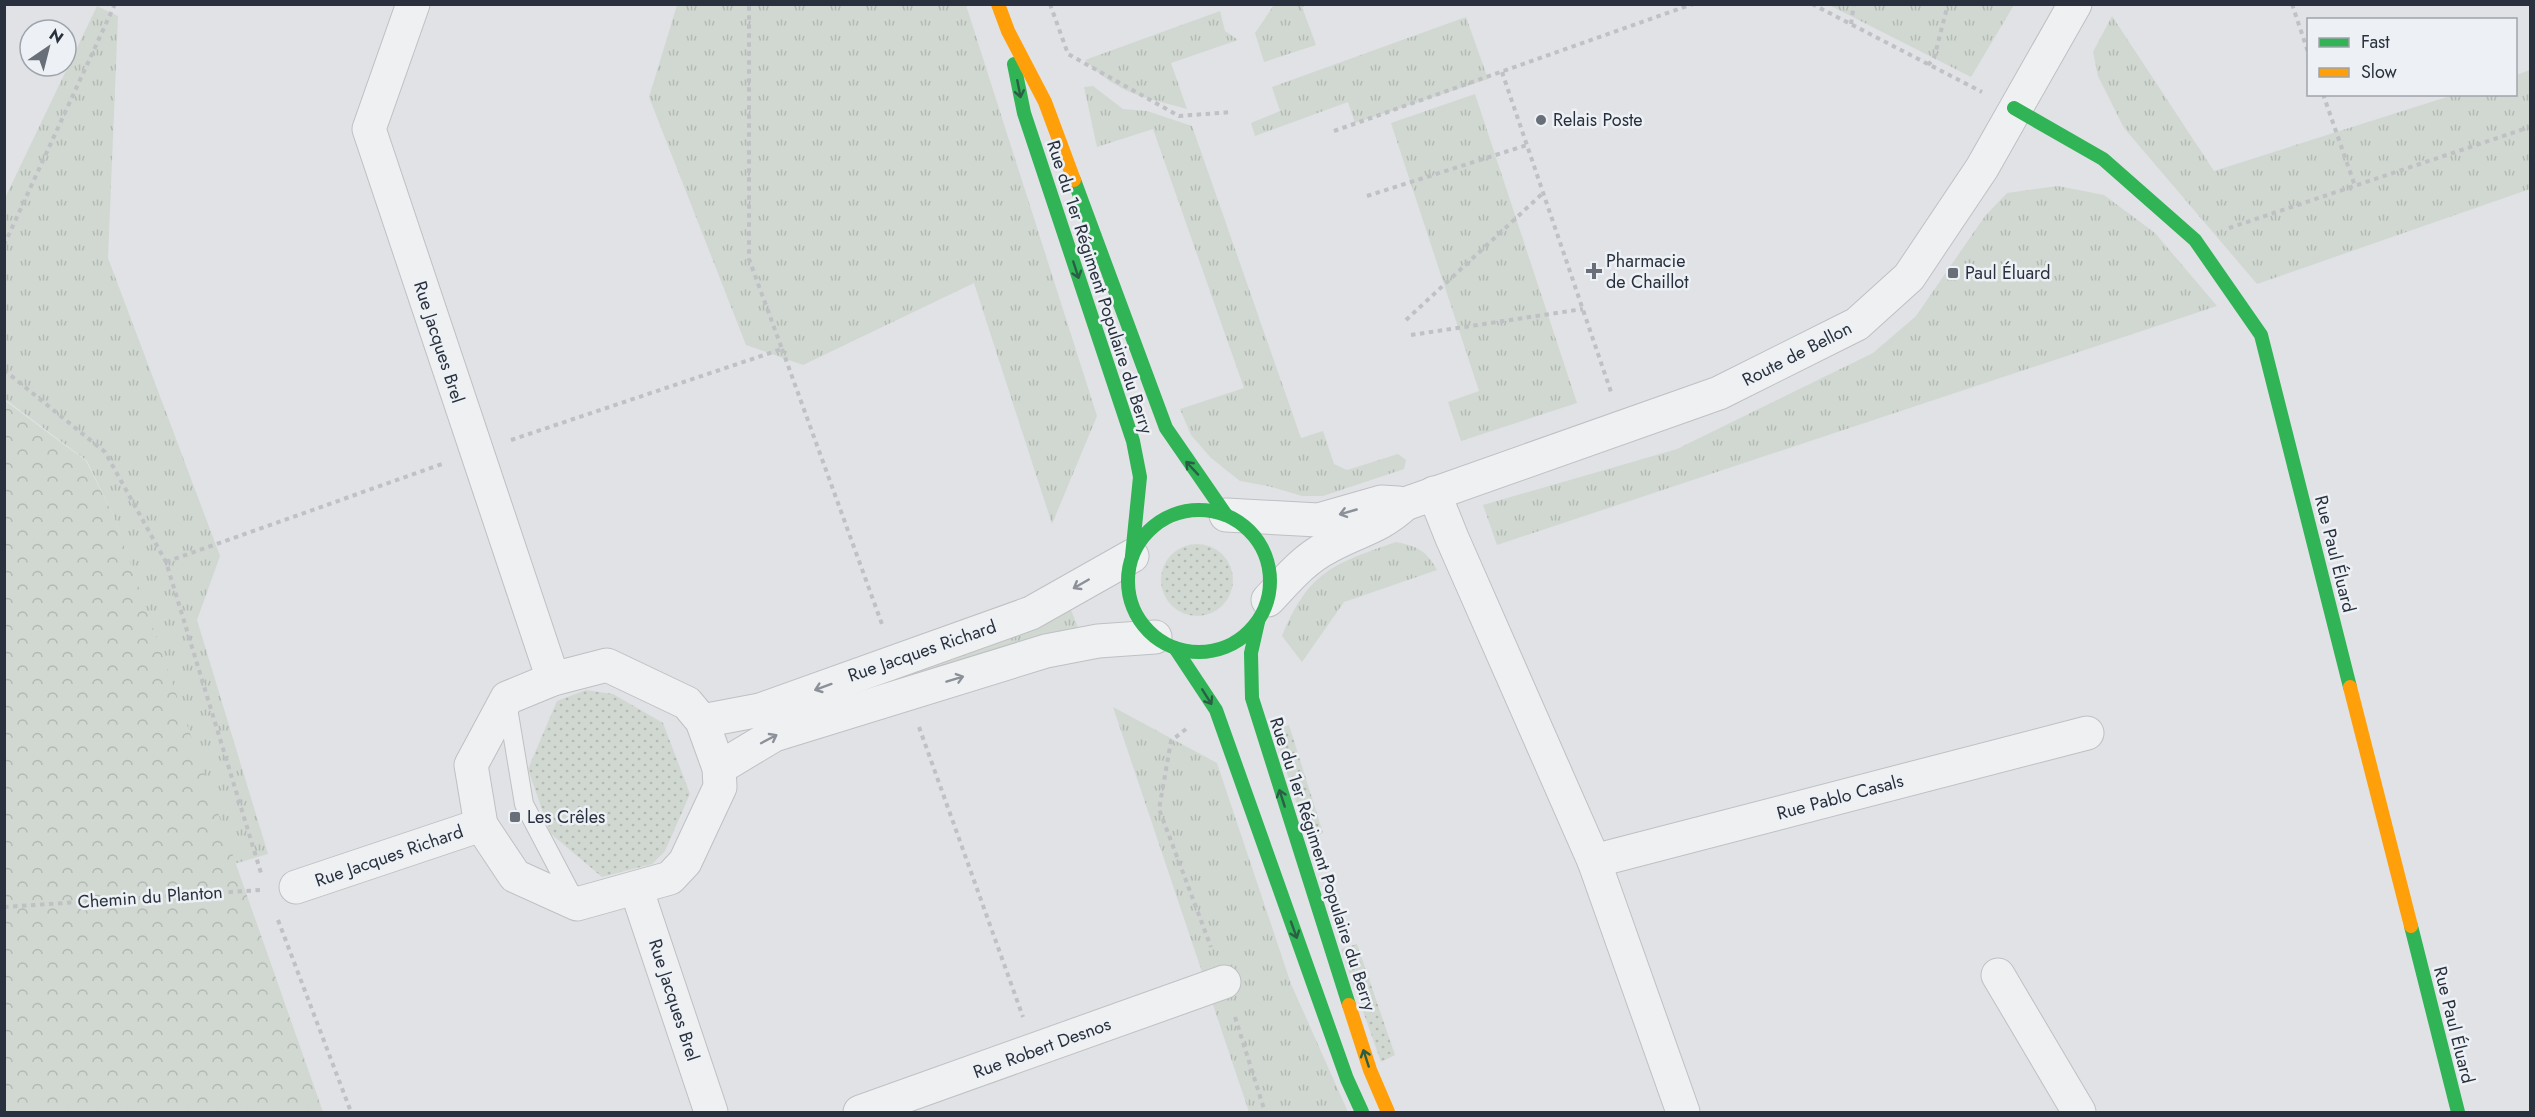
<svg xmlns="http://www.w3.org/2000/svg" width="2535" height="1117" viewBox="0 0 2535 1117" font-family="Jost,sans-serif">
  <defs>
    <pattern id="grass-tufts" width="24" height="20" patternUnits="userSpaceOnUse" patternTransform="scale(1.5)"><rect width="24" height="20" fill="#d1d8d1"/><path d="M3 7l-1-3M5 7V3M7 7l1-3M15 17l-1-3M17 17v-4M19 17l1-3" fill="none" stroke="#b3bab4"/></pattern>
    <pattern id="forest-crowns" width="20" height="18" patternUnits="userSpaceOnUse" patternTransform="scale(1.5)"><rect width="20" height="18" fill="#d1d8d1"/><path d="M2 6a3 3 0 1 1 6 0M12 15a3 3 0 1 1 6 0" fill="none" stroke="#b3bab4"/></pattern>
    <pattern id="garden-dots" width="8" height="8" patternUnits="userSpaceOnUse" patternTransform="scale(1.5)"><rect width="8" height="8" fill="#d1d8d1"/><path d="M2 2h.1M6 6h.1" fill="none" stroke="#b3bab4" stroke-width="1.8" stroke-linecap="round"/></pattern>
  </defs>
  <rect width="100%" height="100%" fill="#e0e2e5"/>
  <g fill="url(#grass-tufts)">
    <polygon points="677,5 966,5 1097,416 1052,524 974,283 803,365 746,345 649,97"/>
    <polygon points="1274,5 1307,5 1302,7 1316,45 1264,62 1255,33"/>
    <polygon points="1829,5 2014,5 1971,77"/>
    <polygon points="97,6 118,16 108,258 220,556 197,620 268,854 234,864 114,517 87,461 5,399 4,200"/>
    <path d="M1220,11L1225,31L1238,40L1171,63L1187,109C1143,97 1118,94 1085,60Z"/>
    <polygon points="2112,16 2214,171 2453,95 2516,94 2516,75 2530,70 2530,189 2257,284 2124,128 2098,76 2093,52"/>
    <polygon points="1466,17 1488,79 1355,123 1348,102 1255,136 1251,123 1280,111 1272,87"/>
    <polygon points="1093,86 1123,109 1147,111 1192,126 1301,438 1323,431 1334,464 1347,470 1398,454 1406,460 1404,469 1323,496 1302,496 1268,486 1240,481 1211,458 1191,435 1180,409 1244,388 1153,129 1097,147 1084,87"/>
    <polygon points="1475,94 1577,403 1461,441 1448,402 1479,391 1391,123"/>
    <polygon points="2058,186 2104,195 2155,233 2217,306 1497,545 1483,505 1677,449 1873,353 1916,316 1985,216 2007,193"/>
    <path d="M1396,542C1417,546 1427,551 1437,570L1344,602L1302,662L1282,636C1309,571 1333,564 1396,542Z"/>
    <polygon points="1069,605 1079,630 1037,636 914,680 911,671"/>
    <polygon points="1113,707 1217,763 1291,984 1348,1112 1249,1112"/>
  </g>
  <polygon fill="url(#forest-crowns)" points="4,400 86,461 114,517 323,1112 5,1112"/>
  <g fill="url(#garden-dots)">
    <circle cx="1197" cy="580" r="36"/>
    <polygon points="586,690 613,694 663,723 690,794 665,851 652,864 602,877 550,833 528,769 557,701"/>
    <polygon points="1289,725 1323,833 1308,840 1274,731"/>
    <polygon points="1357,944 1395,1055 1381,1062 1341,949"/>
  </g>
  <g fill="none" stroke-linecap="round" stroke-linejoin="round">
    <defs>
      <polyline id="lane" points="507,702 524,804 575,901"/>
      <g id="street">
        <polyline points="413,4 369,129 553,679"/>
        <polyline points="1434,493 1452,538 1594,861 1683,1112"/>
        <polyline points="1226,515 1318,520 1381,502 1398,503"/>
        <path d="M1268,600C1286,581 1304,559 1328,547C1358,530 1378,529 1405,504L1719,393L1857,324L1909,277L1982,168L2075,4"/>
        <polygon points="607,665 687,703 702,721 719,768 720,787 685,862 670,878 577,904 515,876 481,825 471,765 507,698 553,679"/>
        <polyline points="702,721 760,710 1031,613 1132,556"/>
        <polyline points="719,768 774,735 1046,651 1098,641 1155,637"/>
        <polyline points="1594,861 2087,733"/>
        <polyline points="296,887 481,825"/>
        <polyline points="636,888 711,1112"/>
        <polyline points="1998,975 2079,1112"/>
        <polyline points="860,1112 1224,982"/>
      </g>
    </defs>
    <use href="#lane" stroke="#bec0c3" stroke-width="20"/>
    <use href="#street" stroke="#bec0c3" stroke-width="35"/>
    <g stroke="#bfc1c5" stroke-width="4" stroke-dasharray="4.5 4.5" stroke-linecap="butt">
      <polyline points="1050,4 1068,54 1179,116 1232,112"/>
      <polyline points="1812,4 1982,92"/>
      <polyline points="2292,4 2308,52"/>
      <polyline points="1851,24 1854,4"/>
      <polyline points="1928,65 1934,58 1948,4"/>
      <polyline points="1502,72 1611,392"/>
      <polyline points="2323,94 2355,186"/>
      <polyline points="1334,131 1693,4"/>
      <polyline points="1367,196 1527,145"/>
      <polyline points="2229,228 2530,127"/>
      <polyline points="4,245 115,4"/>
      <polyline points="1406,320 1543,193"/>
      <polyline points="1411,335 1583,309"/>
      <polyline points="782,349 883,627"/>
      <polyline points="4,370 105,452 166,562 261,873"/>
      <polyline points="511,440 782,349 749,259 749,4"/>
      <polyline points="166,562 442,464"/>
      <polyline points="919,727 1023,1017"/>
      <polyline points="1186,729 1171,741 1159,809 1211,947"/>
      <polyline points="4,907 261,890"/>
      <polyline points="278,920 351,1112"/>
      <polyline points="1235,1017 1265,1112"/>
    </g>
    <use href="#lane" stroke="#eff0f2" stroke-width="18"/>
    <use href="#street" stroke="#eff0f2" stroke-width="33"/>
    <g stroke="#30b455" stroke-width="14">
      <polyline points="1014,64 1024,113 1133,441 1140,477 1132,556"/>
      <polyline points="2014,108 2103,159 2195,240 2261,335 2350,687"/>
      <polyline points="1074,180 1166,428 1226,515"/>
      <circle cx="1199" cy="581" r="71"/>
      <polyline points="1258,622 1251,653 1252,698 1349,1005"/>
      <polyline points="1175,648 1216,710 1347,1079 1362,1112"/>
      <polyline points="2411,926 2458,1112"/>
    </g>
    <g stroke="#ff9f0a" stroke-width="14">
      <polyline points="998,4 1008,31 1045,102 1074,180"/>
      <polyline points="2350,687 2411,926"/>
      <polyline points="1349,1005 1370,1070 1388,1112"/>
    </g>
  </g>
  <defs><path id="oneway-shaft" d="M-6 0H5M1.5-3L5.5 0L1.5 3" fill="none" stroke-width="1.6" stroke-linecap="round" stroke-linejoin="round" transform="scale(1.5)"/></defs>
  <g stroke="#2b5f45">
    <use href="#oneway-shaft" transform="translate(1019 89) rotate(79)"/>
    <use href="#oneway-shaft" transform="translate(1076 270) rotate(72)"/>
    <use href="#oneway-shaft" transform="translate(1192 468) rotate(-133)"/>
    <use href="#oneway-shaft" transform="translate(1207 697) rotate(58)"/>
    <use href="#oneway-shaft" transform="translate(1282 798) rotate(-108)"/>
    <use href="#oneway-shaft" transform="translate(1294 930) rotate(70)"/>
    <use href="#oneway-shaft" transform="translate(1366 1058) rotate(-108)"/>
  </g>
  <g stroke="#8c9098">
    <use href="#oneway-shaft" transform="translate(1348 512) rotate(164)"/>
    <use href="#oneway-shaft" transform="translate(1081 584) rotate(150)"/>
    <use href="#oneway-shaft" transform="translate(955 679) rotate(-17)"/>
    <use href="#oneway-shaft" transform="translate(823 687) rotate(160)"/>
    <use href="#oneway-shaft" transform="translate(769 739) rotate(-28)"/>
  </g>
  <g fill="#686f78" stroke="#edf1f5" stroke-width="2">
    <circle cx="1541" cy="120" r="6"/>
    <path d="M1591 262h6v6h6v6h-6v6h-6v-6h-6v-6h6z"/>
    <rect x="1947" y="267" width="12" height="12" rx="3"/>
    <rect x="509" y="811" width="12" height="12" rx="3"/>
  </g>
  <g text-anchor="middle" stroke-width="5" stroke-linejoin="round" paint-order="stroke">
    <g font-size="18" fill="#28313d" stroke="#edf1f5" text-anchor="start">
      <text x="1553" y="126">Relais Poste</text>
      <text x="1606" y="267">Pharmacie<tspan x="1606" dy="21">de Chaillot</tspan></text>
      <text x="1965" y="279">Paul Éluard</text>
      <text x="527" y="823">Les Crêles</text>
    </g>
    <g font-size="18" fill="#28313d" stroke="#edf1f5">
      <text transform="translate(1100 287) rotate(72)" y="6">Rue du 1er Régiment Populaire du Berry</text>
      <text transform="translate(439 342) rotate(72)" y="6">Rue Jacques Brel</text>
      <text transform="translate(1797 354) rotate(-27)" y="6">Route de Bellon</text>
      <text transform="translate(2335 554) rotate(76)" y="6">Rue Paul Éluard</text>
      <text transform="translate(922 651) rotate(-19)" y="6">Rue Jacques Richard</text>
      <text transform="translate(1840 797) rotate(-15)" y="6">Rue Pablo Casals</text>
      <text transform="translate(389 856) rotate(-19)" y="6">Rue Jacques Richard</text>
      <text transform="translate(1323 864) rotate(72)" y="6">Rue du 1er Régiment Populaire du Berry</text>
      <text transform="translate(150 897) rotate(-4)" y="6">Chemin du Planton</text>
      <text transform="translate(674 1000) rotate(72)" y="6">Rue Jacques Brel</text>
      <text transform="translate(2454 1025) rotate(76)" y="6">Rue Paul Éluard</text>
      <text transform="translate(1042 1048) rotate(-20)" y="6">Rue Robert Desnos</text>
    </g>
  </g>
  <rect width="2535" height="1117" fill="none" stroke="#28313d" stroke-width="12"/>
  <rect x="2307" y="18" width="210" height="78" fill="#edf1f5" stroke="#9ea4ab" stroke-width="1.5"/>
  <rect x="2319" y="38" width="30" height="9" fill="#30b455" stroke="#9ea4ab" stroke-width="1.5"/>
  <text x="2361" y="48" font-size="18" fill="#28313d">Fast</text>
  <rect x="2319" y="68" width="30" height="9" fill="#ff9f0a" stroke="#9ea4ab" stroke-width="1.5"/>
  <text x="2361" y="78" font-size="18" fill="#28313d">Slow</text>
  <g transform="translate(48 48) rotate(35)"><circle r="28" fill="#edf1f5" stroke="#9ea4ab" stroke-width="1.5"/>
  <path d="M0-4.5L10 22L0 15L-10 22Z" fill="#686f78"/>
  <text y="-9" font-size="16" font-weight="bold" text-anchor="middle" fill="#28313d">N</text>
  </g>
</svg>
